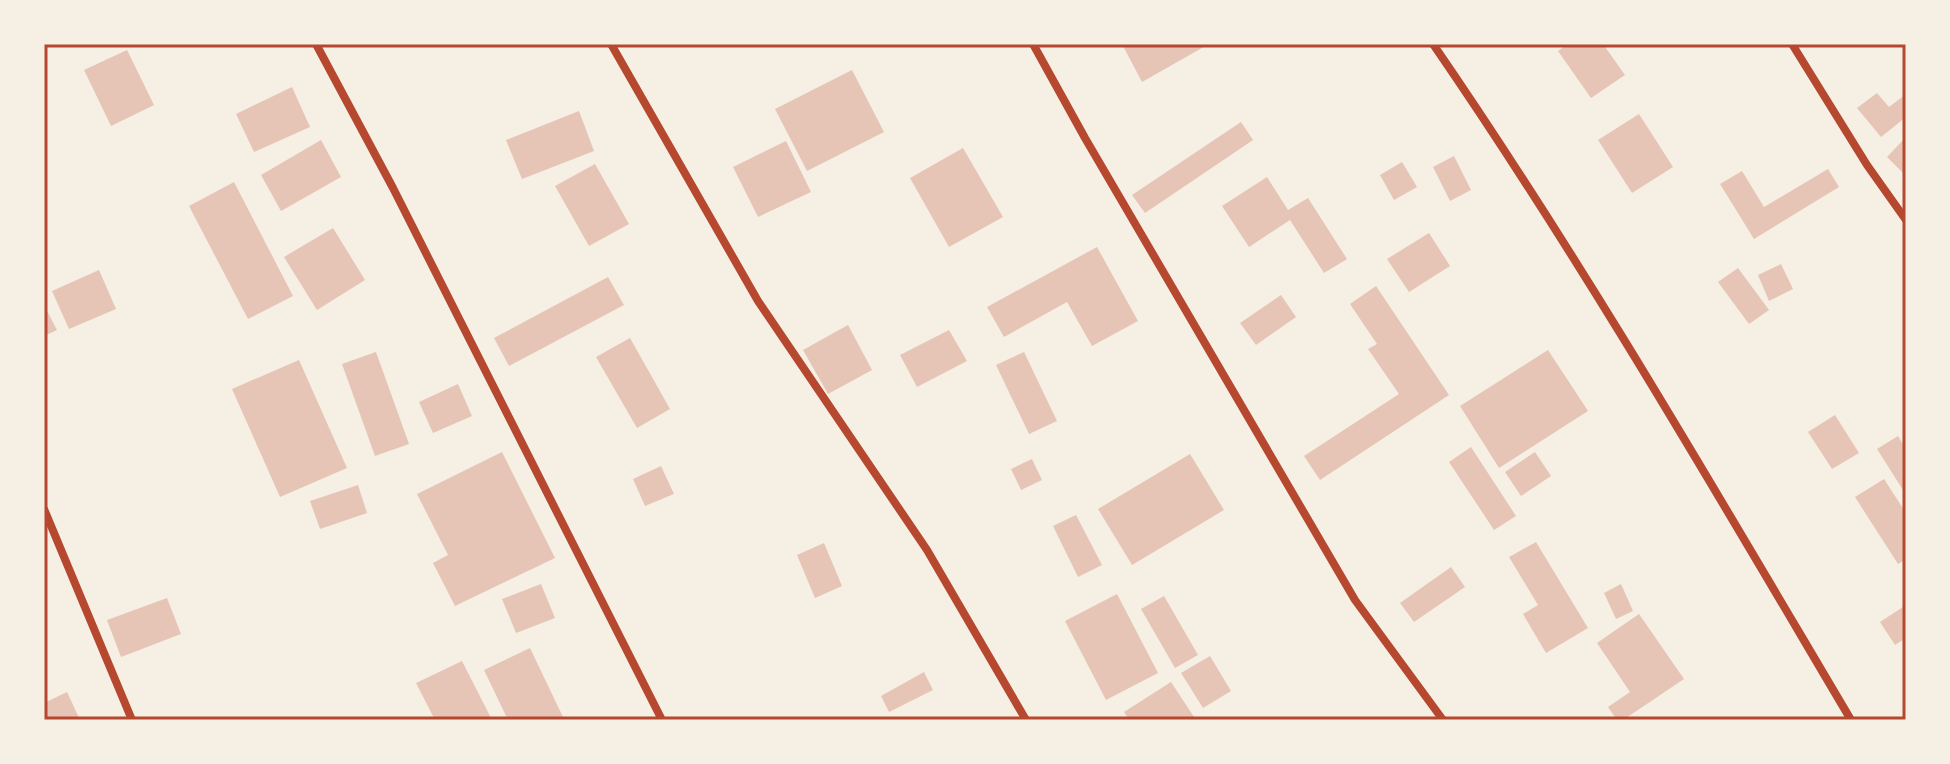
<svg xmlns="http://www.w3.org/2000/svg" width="1950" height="764" viewBox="0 0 1950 764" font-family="'Space Grotesk',sans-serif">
  <rect width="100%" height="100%" fill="#f6efe4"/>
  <g fill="#e6c5b7">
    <polygon points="1122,44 1209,44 1142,82"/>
    <polygon points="1568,44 1603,44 1625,75 1591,98 1558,51"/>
    <polygon points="127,50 154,105 111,126 84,70"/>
    <polygon points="852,70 884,132 807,171 775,109"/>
    <polygon points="292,87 310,127 254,152 236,114"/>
    <polygon points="1877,93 1889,107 1906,94 1906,117 1881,137 1857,108"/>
    <polygon points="579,111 594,151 522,179 506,140"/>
    <polygon points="1639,114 1673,167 1632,193 1598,140"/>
    <polygon points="1241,122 1253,140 1145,213 1132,195"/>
    <polygon points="1906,137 1906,176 1887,157"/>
    <polygon points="321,140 341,177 281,211 261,175"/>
    <polygon points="786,141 811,192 758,217 733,167"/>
    <polygon points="963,148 1003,217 949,247 910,178"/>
    <polygon points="1454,156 1471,190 1450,201 1433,167"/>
    <polygon points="1402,162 1417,187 1394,200 1380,175"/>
    <polygon points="595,164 629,224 589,246 555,186"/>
    <polygon points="1828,169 1839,187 1754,239 1720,184 1742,171 1764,207"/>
    <polygon points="1267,177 1288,210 1308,198 1347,259 1324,273 1290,220 1249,247 1222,206"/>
    <polygon points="234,182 293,296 248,319 189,206"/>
    <polygon points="333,228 365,280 317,310 284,257"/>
    <polygon points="1429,233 1450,266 1409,292 1387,259"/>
    <polygon points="1097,247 1138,321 1092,346 1067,302 1004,337 987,307"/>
    <polygon points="1781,264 1793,289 1769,301 1758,275"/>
    <polygon points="1738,268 1769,310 1749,324 1718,282"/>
    <polygon points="99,270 116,309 69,329 52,291"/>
    <polygon points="608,277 624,305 509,366 494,338"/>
    <polygon points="1376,286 1449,395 1320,480 1304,456 1399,394 1368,349 1377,344 1350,304"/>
    <polygon points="1281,295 1296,317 1256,345 1240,323"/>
    <polygon points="44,305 57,330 44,336"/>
    <polygon points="848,325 872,370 828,394 803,350"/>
    <polygon points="949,330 967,361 917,387 900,355"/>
    <polygon points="630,338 670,409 637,428 596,357"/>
    <polygon points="1548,350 1588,411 1499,468 1460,406"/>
    <polygon points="376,352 409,444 375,456 342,364"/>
    <polygon points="1024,352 1057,421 1029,434 996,365"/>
    <polygon points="299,360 347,468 280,497 232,389"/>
    <polygon points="458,384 472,416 433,433 419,402"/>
    <polygon points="1835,415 1859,453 1832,469 1808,432"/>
    <polygon points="1898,436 1906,449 1906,488 1903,490 1877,449"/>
    <polygon points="1471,447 1516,516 1494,530 1449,462"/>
    <polygon points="502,452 555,558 455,606 433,563 448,555 417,494"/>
    <polygon points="1535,452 1551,476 1521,496 1505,472"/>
    <polygon points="1190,454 1224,510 1132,565 1098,509"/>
    <polygon points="1032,459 1042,480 1021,490 1011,469"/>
    <polygon points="661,466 674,494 645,506 633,479"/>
    <polygon points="1884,479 1906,513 1906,559 1898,564 1855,497"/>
    <polygon points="358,485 367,513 320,529 310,501"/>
    <polygon points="1076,515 1102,565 1078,577 1053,526"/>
    <polygon points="1536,542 1588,628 1546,653 1523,614 1538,605 1509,557"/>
    <polygon points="824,543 842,586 815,598 797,555"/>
    <polygon points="1451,567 1465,587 1414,622 1400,603"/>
    <polygon points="541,584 555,618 516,633 502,599"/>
    <polygon points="1621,584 1633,611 1616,619 1604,593"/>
    <polygon points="1117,594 1158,673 1106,700 1065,621"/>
    <polygon points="1164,596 1198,655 1175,668 1141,609"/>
    <polygon points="167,598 181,634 121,657 107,620"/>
    <polygon points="1906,605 1906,638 1895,645 1880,622"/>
    <polygon points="1639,614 1684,679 1623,720 1617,720 1608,707 1630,692 1597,643"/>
    <polygon points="530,648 563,717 557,720 508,720 484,670"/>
    <polygon points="1210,656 1231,691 1203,708 1181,673"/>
    <polygon points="462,661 492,720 435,720 416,683"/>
    <polygon points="924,672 933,690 889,712 881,696"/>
    <polygon points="1171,682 1196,720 1129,720 1124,712"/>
    <polygon points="67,692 80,720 44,720 44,703"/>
  </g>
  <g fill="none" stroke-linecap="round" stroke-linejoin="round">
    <g stroke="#b5482f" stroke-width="8">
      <polyline points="316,44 393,188 662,720"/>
      <polyline points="611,44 758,301 927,550 1026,720"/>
      <polyline points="1033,44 1085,138 1355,600 1443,720"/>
      <path d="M1433,44C1583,262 1716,492 1851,720"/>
      <polyline points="1792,44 1867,165 1906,220"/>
      <polyline points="44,509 132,720"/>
    </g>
  </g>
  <rect width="1950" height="764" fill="none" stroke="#f6efe4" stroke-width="92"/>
  <rect x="46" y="46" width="1858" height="672" fill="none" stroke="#b5482f" stroke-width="3"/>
</svg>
